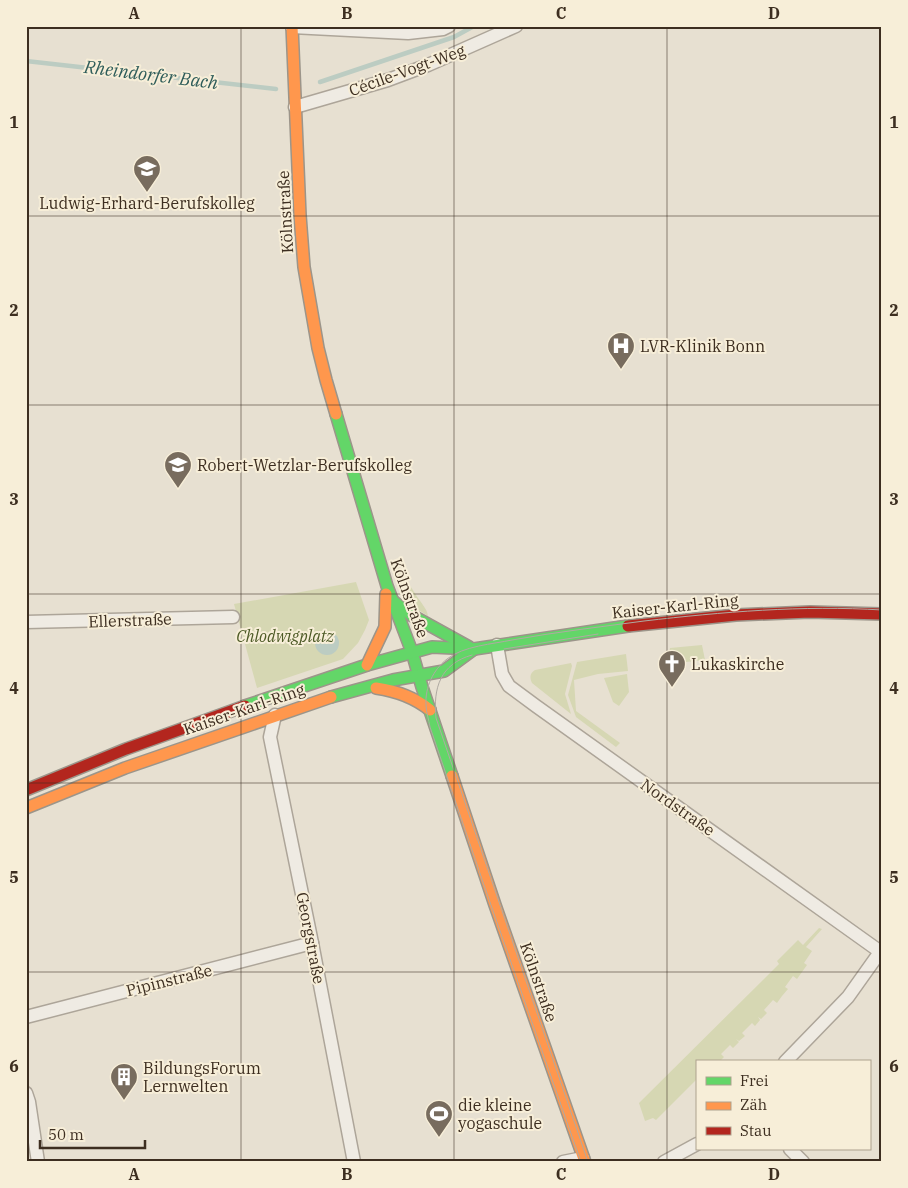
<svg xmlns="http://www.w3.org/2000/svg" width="908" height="1188" viewBox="0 0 908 1188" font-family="'IBM Plex Serif',serif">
  <rect width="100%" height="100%" fill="#e7e0d1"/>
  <g fill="#d6d7b3">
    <path d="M393,567H398C404,576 410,586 416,595C420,602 427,608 428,616L404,601Z"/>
    <polygon points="356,582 369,620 365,630 358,643 343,659 257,688 234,604"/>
    <polygon points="702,645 705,660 667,664 670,648"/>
    <polygon points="626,654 628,671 598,674 574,680 576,711 620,743 616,747 576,717 568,695 577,662"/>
    <path d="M571,663L572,666L565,694L571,714L532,683C530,678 529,674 535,670Z"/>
    <polygon points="627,674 629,692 619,706 613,702 604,678"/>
    <polygon points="819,928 822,929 806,947 812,951 804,963 807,965 802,972 799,969 802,972 797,979 793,976 785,987 788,989 782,996 779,993 782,996 777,1003 773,1000 764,1010 767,1013 761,1019 758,1017 760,1020 755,1026 752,1023 742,1033 745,1036 739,1041 736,1039 739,1042 733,1048 730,1045 721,1054 724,1057 719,1062 715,1060 715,1062 697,1062 697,1079 656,1120 653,1118 645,1121 639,1103 779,964 777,961 798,940 803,945"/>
  </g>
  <circle fill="#bcccc2" cx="327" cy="643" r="12"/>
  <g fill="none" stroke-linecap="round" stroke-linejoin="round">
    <g stroke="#bcccc2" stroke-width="4.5">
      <polyline points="26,61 276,89"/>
      <polyline points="320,82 454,37 474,26"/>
    </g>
    <defs>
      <g id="street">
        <polyline points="292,27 408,33 443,29 449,26"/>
        <polyline points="295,107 388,80 428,65 516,26"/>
        <polyline points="26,622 233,617"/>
        <polyline points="497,645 502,674 509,686 536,706 882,953"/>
        <polyline points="275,715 270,737 312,943 354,1162"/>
        <polyline points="26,1017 312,943"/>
        <polyline points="785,1062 848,997 880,952"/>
        <polyline points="26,1093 29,1102 38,1162"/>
        <polyline points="790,1149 803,1162"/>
        <polyline points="563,1162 583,1158"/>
        <polyline points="664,1162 697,1144"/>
      </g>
      <g id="fast">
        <polyline points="336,414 387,586 412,652 422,687 452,776"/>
        <polyline points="393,601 411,615 469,647"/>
        <polyline points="331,697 393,680 444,671 474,649"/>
        <polyline points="245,706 367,665 432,647 474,649 628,626"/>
      </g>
      <g id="slow">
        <polyline points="292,26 300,215 304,267 318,348 326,380 336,414"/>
        <polyline points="367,665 385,627 386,594"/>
        <path d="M376,688C397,691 414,697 430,710"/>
        <polyline points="452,776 495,905 585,1162"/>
        <polyline points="26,808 125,768 331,697"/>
      </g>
      <g id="jam">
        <polyline points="628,626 736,615 810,612 882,614"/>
        <polyline points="26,790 126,749 245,706"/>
      </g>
    </defs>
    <use href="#street" stroke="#ada599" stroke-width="15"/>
    <use href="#fast" stroke="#9c958a" stroke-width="14"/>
    <use href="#slow" stroke="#9c958a" stroke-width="14"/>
    <use href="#jam" stroke="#9c958a" stroke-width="14"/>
    <use href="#street" stroke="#efebe3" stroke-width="12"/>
    <use href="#fast" stroke="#63d668" stroke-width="11"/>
    <use href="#slow" stroke="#ff974d" stroke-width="11"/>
    <use href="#jam" stroke="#b3261e" stroke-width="11"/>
    <g stroke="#afaaa2" stroke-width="1">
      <polyline points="504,649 598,634"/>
      <path d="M472,655C440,664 433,688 436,718L588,1162"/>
      <path d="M581,1162L484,885L430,727C429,720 426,712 426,705C425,687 433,670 447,659C463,646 493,644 512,640C556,632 600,627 644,621C722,612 802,605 882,610"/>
    </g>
  </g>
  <path fill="none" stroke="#3d2e20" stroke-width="1" stroke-opacity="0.55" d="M241,26V1162M454,26V1162M667,26V1162M26,216H882M26,405H882M26,594H882M26,783H882M26,972H882"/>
  <defs>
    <symbol id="school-pin" viewBox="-11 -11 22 30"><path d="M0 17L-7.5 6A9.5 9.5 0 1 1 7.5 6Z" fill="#786c5e" stroke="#f7eed8"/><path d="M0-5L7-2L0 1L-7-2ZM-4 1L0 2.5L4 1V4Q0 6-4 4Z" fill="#fff"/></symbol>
    <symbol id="hospital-pin" viewBox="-11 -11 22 30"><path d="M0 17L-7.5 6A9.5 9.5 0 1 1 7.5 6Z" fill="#786c5e" stroke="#f7eed8"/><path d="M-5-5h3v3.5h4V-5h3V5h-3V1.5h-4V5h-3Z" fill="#fff"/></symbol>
    <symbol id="church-pin" viewBox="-11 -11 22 30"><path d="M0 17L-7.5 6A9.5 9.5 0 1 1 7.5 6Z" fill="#786c5e" stroke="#f7eed8"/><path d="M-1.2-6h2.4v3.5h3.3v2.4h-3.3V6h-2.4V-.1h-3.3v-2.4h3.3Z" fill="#fff"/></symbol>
    <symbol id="building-pin" viewBox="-11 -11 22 30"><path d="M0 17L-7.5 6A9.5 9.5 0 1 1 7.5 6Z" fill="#786c5e" stroke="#f7eed8"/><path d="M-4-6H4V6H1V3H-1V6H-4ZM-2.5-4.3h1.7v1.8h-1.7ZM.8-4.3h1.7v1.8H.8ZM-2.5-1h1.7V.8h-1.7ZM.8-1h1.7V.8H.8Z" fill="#fff"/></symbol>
    <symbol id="stadium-pin" viewBox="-11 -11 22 30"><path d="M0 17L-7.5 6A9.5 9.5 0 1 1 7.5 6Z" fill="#786c5e" stroke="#f7eed8"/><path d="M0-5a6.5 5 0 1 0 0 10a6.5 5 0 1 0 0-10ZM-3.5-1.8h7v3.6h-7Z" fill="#fff"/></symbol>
  </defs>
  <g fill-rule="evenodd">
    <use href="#school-pin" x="131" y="153" width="32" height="43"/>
    <use href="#hospital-pin" x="605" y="330" width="32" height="43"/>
    <use href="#school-pin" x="162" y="449" width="32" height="43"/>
    <use href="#church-pin" x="656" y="648" width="32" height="43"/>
    <use href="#building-pin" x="108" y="1061" width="32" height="43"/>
    <use href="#stadium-pin" x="423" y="1098" width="32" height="43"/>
  </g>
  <g text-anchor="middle" stroke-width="4" stroke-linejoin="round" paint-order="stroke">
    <g font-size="16" fill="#3d2e20" stroke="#f7eed8">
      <text transform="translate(407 70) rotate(-20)" y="6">Cécile-Vogt-Weg</text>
      <text transform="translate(285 212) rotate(-93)" y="6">Kölnstraße</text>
      <text transform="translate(410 598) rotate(70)" y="6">Kölnstraße</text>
      <text transform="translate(675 606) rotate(-6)" y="6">Kaiser-Karl-Ring</text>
      <text transform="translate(130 620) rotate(-2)" y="6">Ellerstraße</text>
      <text transform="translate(244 709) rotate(-19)" y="6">Kaiser-Karl-Ring</text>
      <text transform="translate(678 807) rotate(35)" y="6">Nordstraße</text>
      <text transform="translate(311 938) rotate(79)" y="6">Georgstraße</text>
      <text transform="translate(169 980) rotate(-14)" y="6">Pipinstraße</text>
      <text transform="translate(539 982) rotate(71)" y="6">Kölnstraße</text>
    </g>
    <g font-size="16" fill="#3d2e20" stroke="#f7eed8" text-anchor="start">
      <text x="147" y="209" text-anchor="middle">Ludwig-Erhard-Berufskolleg</text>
      <text x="640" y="352">LVR-Klinik Bonn</text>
      <text x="197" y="471">Robert-Wetzlar-Berufskolleg</text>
      <text x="691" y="670">Lukaskirche</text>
      <text x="143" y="1074">BildungsForum<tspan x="143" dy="18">Lernwelten</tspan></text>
      <text x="458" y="1111">die kleine<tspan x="458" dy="18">yogaschule</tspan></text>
    </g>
    <g font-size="16" font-style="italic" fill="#4d5a26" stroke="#f7eed8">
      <text x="285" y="642">Chlodwigplatz</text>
    </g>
    <g font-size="18" font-style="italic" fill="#2f5d5a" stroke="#f7eed8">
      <text transform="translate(151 75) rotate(7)" y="6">Rheindorfer Bach</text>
    </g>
  </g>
  <rect width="908" height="1188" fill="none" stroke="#f7eed8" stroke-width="55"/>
  <rect x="696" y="1060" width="175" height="90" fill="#f7eed8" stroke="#ada18e"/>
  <rect x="706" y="1077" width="25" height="8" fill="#63d668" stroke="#ada18e"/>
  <text x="740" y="1086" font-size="15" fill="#3d2e20">Frei</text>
  <rect x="706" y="1102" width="25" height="8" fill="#ff974d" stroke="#ada18e"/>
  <text x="740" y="1110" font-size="15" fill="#3d2e20">Zäh</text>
  <rect x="706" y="1127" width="25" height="8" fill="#b3261e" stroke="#ada18e"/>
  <text x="740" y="1136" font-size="15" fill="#3d2e20">Stau</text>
  <path d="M40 1140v8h105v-8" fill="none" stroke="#3d2e20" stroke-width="2.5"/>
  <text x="48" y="1140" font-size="15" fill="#3d2e20" stroke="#f7eed8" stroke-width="4" paint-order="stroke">50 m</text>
  <rect x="28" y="28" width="852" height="1132" fill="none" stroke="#3d2e20" stroke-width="2"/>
  <g font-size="16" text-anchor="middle" font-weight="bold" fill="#3d2e20">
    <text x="134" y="19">A</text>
    <text x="347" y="19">B</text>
    <text x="561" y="19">C</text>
    <text x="774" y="19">D</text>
    <text x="14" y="128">1</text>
    <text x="894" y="128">1</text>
    <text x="14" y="316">2</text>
    <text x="894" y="316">2</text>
    <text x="14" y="505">3</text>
    <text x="894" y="505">3</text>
    <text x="14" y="694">4</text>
    <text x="894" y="694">4</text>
    <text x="14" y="883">5</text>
    <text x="894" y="883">5</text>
    <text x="14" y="1072">6</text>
    <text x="894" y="1072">6</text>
    <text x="134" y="1180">A</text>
    <text x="347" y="1180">B</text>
    <text x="561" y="1180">C</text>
    <text x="774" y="1180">D</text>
  </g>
</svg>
